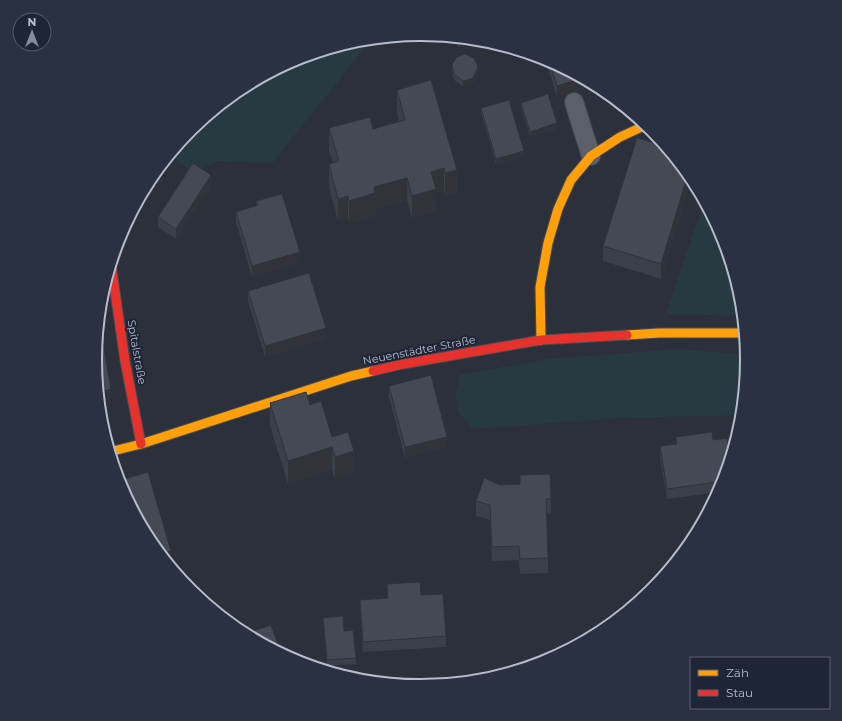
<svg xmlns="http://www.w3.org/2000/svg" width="842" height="721" viewBox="0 0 842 721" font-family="Montserrat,sans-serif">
  <rect width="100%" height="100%" fill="#2b303b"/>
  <g fill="#283a41">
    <polygon points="372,39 272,163 217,161 193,173 170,154 190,129 240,89 296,59 358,40"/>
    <polygon points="704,201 723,236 741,297 743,316 666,314"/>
    <polygon points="677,349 747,355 747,361 742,415 620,418 473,429 457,411 456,391 459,375 548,359"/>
  </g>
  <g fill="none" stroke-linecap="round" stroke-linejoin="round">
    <defs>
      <polyline id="lane" points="574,102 591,156"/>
      <g id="slow">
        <polyline points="627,335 659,333 745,333"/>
        <polyline points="541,340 540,287 548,243 558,209 571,180 591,156 620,137 646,125"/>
        <polyline points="109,452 141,444 351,376 373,371"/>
      </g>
      <g id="jam">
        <polyline points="111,264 125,361 141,444"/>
        <polyline points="373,371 403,364 541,340 627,335"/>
      </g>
    </defs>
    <use href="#lane" stroke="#474b53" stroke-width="20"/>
    <use href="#slow" stroke="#474b53" stroke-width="11"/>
    <use href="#jam" stroke="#474b53" stroke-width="11"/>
    <use href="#lane" stroke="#5b5f68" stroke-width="18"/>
    <use href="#slow" stroke="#ff9f0a" stroke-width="9"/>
    <use href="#jam" stroke="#e5322d" stroke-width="9"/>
  </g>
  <g fill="#3b3f47">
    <polygon points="455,37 480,40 459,48"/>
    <polygon points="545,59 546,59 595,85 557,97"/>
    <polygon points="452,64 478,73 473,83 463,86 454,80 452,70"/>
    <polygon points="431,80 457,193 445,196 444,191 436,193 436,212 412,218 407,200 375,209 375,216 349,224 348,219 338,221 329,187 329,164 333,163 329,151 329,128 373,129 399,122 397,113 397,90"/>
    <polygon points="521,103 557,129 530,137 521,108"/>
    <polygon points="481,108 524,156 496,164 481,113"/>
    <polygon points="666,146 692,178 661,279 603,261 603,246"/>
    <polygon points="211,186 176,239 158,227 158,217"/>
    <polygon points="256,201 300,262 252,277 236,222 236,212 256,206"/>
    <polygon points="248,291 326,339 265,357 248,301"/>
    <polygon points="389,386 447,447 405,458 389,397"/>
    <polygon points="270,403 310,405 332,437 354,474 335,480 332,470 288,484 270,426"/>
    <polygon points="676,437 713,440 730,460 723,486 719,492 667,499 660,457 660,446 676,444"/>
    <polygon points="520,475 551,499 551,513 546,514 548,558 548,573 520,574 519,560 492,561 490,520 476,516 476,501 500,485 520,484"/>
    <polygon points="387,584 421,595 446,636 446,647 363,652 360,610 360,600 387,598"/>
    <polygon points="323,618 344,631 356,658 356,664 327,666"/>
  </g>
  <g fill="#30333a">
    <polygon points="459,38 480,40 459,48"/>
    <polygon points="478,67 478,73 473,83 463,86 463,81"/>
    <polygon points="583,78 595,85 557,97 557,86"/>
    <polygon points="557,123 557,129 530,137 530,132"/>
    <polygon points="524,151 524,156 496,164 496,159"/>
    <polygon points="444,168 444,191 436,193 436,212 412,218 412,196 431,172"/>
    <polygon points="457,170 457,193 445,196 445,173"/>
    <polygon points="688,174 692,178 661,279 661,264"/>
    <polygon points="211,175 211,186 176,239 176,229"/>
    <polygon points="407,178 407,200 375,209 375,216 349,224 349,201 374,187"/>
    <polygon points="348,196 348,219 338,221 338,199"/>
    <polygon points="300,252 300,262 252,277 252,266"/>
    <polygon points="102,291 102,303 100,304 101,297"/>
    <polygon points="326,328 326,339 265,357 265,346"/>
    <polygon points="111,389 111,404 99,407 98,393"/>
    <polygon points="447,437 447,447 405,458 405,447"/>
    <polygon points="332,447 332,470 288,484 288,461"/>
    <polygon points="354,451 354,474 335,480 335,457"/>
    <polygon points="171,551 171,566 170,566 160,554"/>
  </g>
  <g fill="#454953" stroke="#30333a">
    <polygon points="465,54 474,58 478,67 473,78 463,81 454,74 452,64 457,57"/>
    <polygon points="549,60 583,78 557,86"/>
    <polygon points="431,80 457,170 445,173 444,168 431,172 436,189 412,196 407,178 374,187 375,193 349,201 348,196 338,199 329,164 339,161 329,128 370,117 373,129 405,120 397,90"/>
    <polygon points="548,94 557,123 530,132 521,103"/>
    <polygon points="509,100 524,151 496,159 481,108"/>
    <polygon points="637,138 666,146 688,174 661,264 603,246"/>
    <polygon points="193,163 211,175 176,229 158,217"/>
    <polygon points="282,194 300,252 252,266 236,212 258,205 256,201"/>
    <polygon points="309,273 326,328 265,346 248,291"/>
    <polygon points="99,319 111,389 98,393 94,360"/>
    <polygon points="431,375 447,437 405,447 389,386"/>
    <polygon points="306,392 310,405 321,401 332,437 348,432 354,451 335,457 332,447 288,461 270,403"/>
    <polygon points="712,432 713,440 727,438 730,460 724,481 667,489 660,446 677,444 676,437"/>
    <polygon points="148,472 171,551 160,554 149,542 119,485 118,481"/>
    <polygon points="550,474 551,499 546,499 548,558 520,559 519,546 492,547 490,505 476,501 484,478 500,485 520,484 520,475"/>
    <polygon points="420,582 421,595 443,594 446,636 363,642 360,600 388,598 387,584"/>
    <polygon points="343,616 344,631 353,630 356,658 327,660 323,618"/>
    <polygon points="271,625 282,655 244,634"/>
    <polygon points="459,683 423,687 423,685"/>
  </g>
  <g text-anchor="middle" stroke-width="4" stroke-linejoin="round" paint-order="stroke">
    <g font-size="11" fill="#b6bccb" stroke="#1e2536">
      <text transform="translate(419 350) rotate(-11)" y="4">Neuenstädter Straße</text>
      <text transform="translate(137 352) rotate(80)" y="4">Spitalstraße</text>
    </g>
  </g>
  <path d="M0 0H842V721H0ZM102 360a319 319 0 1 1 638 0a319 319 0 1 1-638 0Z" fill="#2a3142" fill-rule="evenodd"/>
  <path fill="none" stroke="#b6bccb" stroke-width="2" d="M102 360a319 319 0 1 1 638 0a319 319 0 1 1-638 0Z"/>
  <rect x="690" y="657" width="140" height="52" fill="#1e2536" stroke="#5b6172"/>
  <rect x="698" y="670" width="20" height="6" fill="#ff9f0a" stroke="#5b6172"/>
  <text x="726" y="677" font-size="12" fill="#b6bccb">Zäh</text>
  <rect x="698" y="690" width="20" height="6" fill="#e5322d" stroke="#5b6172"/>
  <text x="726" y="697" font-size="12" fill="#b6bccb">Stau</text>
  <g transform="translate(32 32)"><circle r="19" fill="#1e2536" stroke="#5b6172"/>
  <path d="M0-3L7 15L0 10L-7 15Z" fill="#858b99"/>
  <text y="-6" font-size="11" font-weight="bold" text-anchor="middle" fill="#b6bccb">N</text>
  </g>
</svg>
